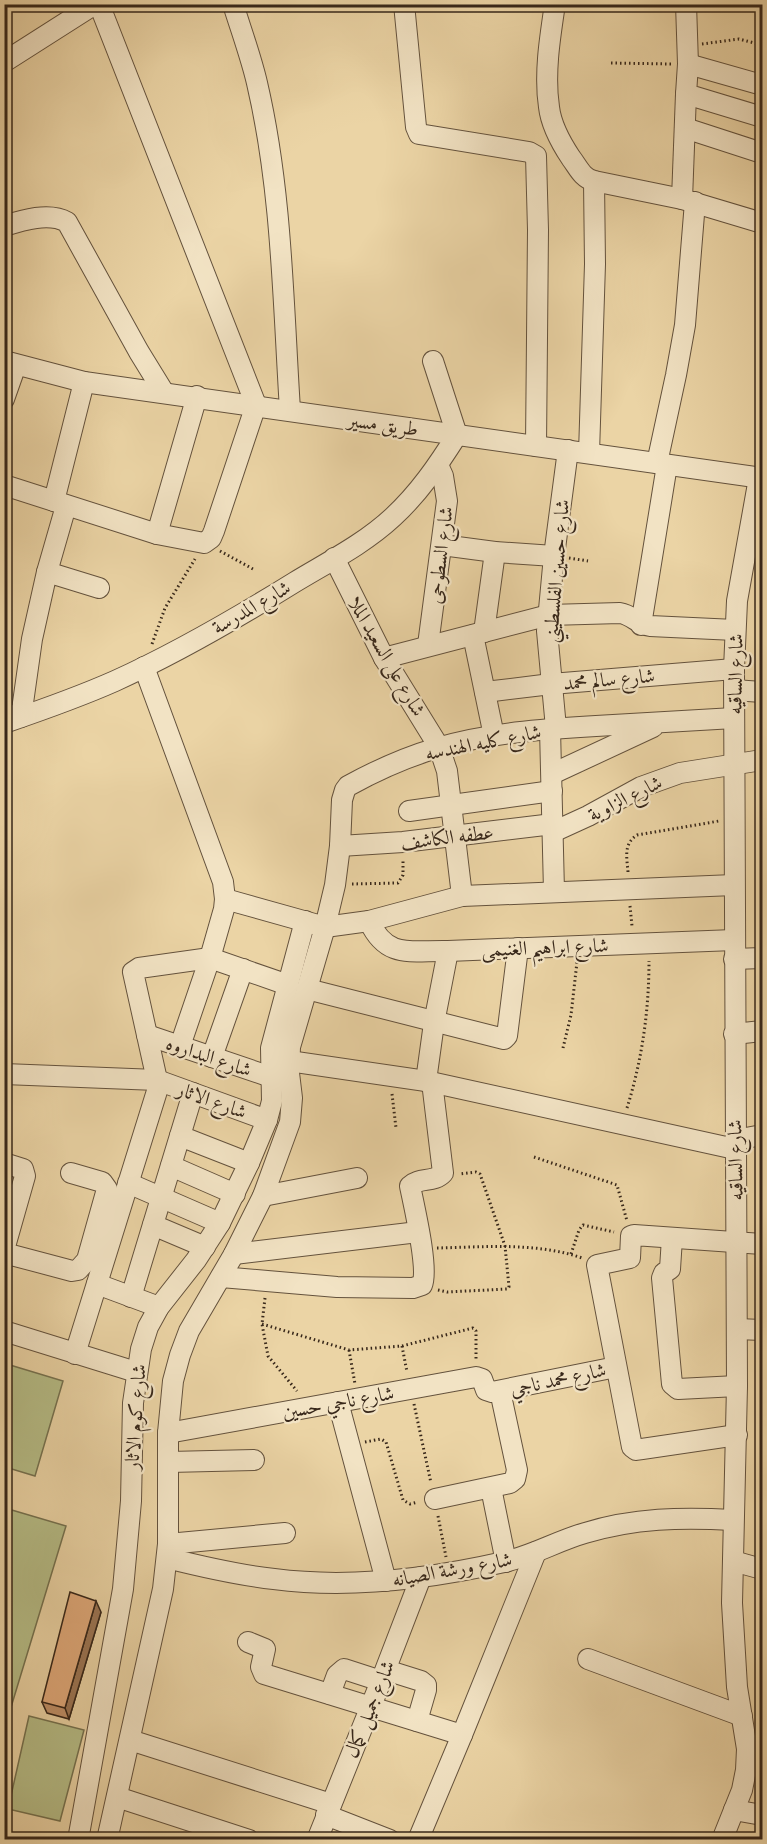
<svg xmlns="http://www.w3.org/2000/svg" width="767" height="1844" viewBox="0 0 767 1844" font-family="'IM FELL Double Pica',Amiri,serif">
  <rect width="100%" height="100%" fill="#ebd4a5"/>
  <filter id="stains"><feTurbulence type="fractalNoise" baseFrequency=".00333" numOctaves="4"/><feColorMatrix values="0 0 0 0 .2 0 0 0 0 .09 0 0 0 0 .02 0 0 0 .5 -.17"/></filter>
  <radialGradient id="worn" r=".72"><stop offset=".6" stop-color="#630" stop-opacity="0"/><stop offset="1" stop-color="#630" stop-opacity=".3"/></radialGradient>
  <g fill="#b6bd87" stroke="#767250" stroke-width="1.5">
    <polygon points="10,1365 63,1381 35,1476 5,1467 5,1385"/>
    <polygon points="5,1508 66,1526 5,1727 4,1508"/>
    <polygon points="29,1716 84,1730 60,1821 8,1809"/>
  </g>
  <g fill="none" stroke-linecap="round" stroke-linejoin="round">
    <defs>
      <g id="minor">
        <path d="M233,4C241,30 251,57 257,83C282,190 283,301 290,410"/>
        <polyline points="404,4 416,127 419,134 529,152 536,156 538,230 536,446"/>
        <path d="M555,4C550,37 544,74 549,107C551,125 561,143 571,158C578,167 582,178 594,181L682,199L762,223"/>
        <polyline points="686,4 688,64 686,94 762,117"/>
        <polyline points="4,62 95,4"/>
        <polyline points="688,64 762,85"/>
        <polyline points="685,128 762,153"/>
        <polyline points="682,199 686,94"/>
        <path d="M4,226C23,220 49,212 67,222L139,352L163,391"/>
        <polyline points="4,361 84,382 762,478"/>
        <polyline points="4,399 16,365"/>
        <polyline points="589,453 595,264 594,181"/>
        <polyline points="657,463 676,375 685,325 695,202"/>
        <polyline points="4,485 157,534 204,543 211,538 214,531 256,405 99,4"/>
        <polyline points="54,501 84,382"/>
        <polyline points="157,534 197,396"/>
        <polyline points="442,545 495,552 554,556"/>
        <polyline points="334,558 384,658 439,747 447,771 462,896"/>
        <polyline points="47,572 66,506"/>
        <polyline points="641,625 667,465"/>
        <polyline points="484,632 495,552"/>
        <polyline points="473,635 494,736"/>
        <polyline points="428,645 447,501 443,476 438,465"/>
        <path d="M384,658L549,615L620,613C632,615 638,624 650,626L735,630"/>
        <polyline points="144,667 223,882 225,899 224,909 210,958 180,1046"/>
        <polyline points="734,690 762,692"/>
        <polyline points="485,692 551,684 734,669"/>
        <polyline points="10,715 21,717 32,639 47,572 99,588"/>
        <path d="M4,723C42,710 79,697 115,681C177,653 237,618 295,582C328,562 364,544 393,517C419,493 438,465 457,435L433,361"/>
        <polyline points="556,728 547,631 554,556 568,450"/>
        <polyline points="550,729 554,891"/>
        <polyline points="552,774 653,727"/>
        <polyline points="409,811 552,791"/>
        <polyline points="553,832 588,816 641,787 680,773 762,760"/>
        <polyline points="340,846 403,842 553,824"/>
        <polyline points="225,899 325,927 369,921 462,896 734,885"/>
        <path d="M369,921C387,960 411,950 448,951L734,940"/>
        <polyline points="734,959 762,958"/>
        <polyline points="307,989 504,1039 507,1036 518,948"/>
        <polyline points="734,1034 762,1031"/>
        <polyline points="147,1035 271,1077"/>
        <polyline points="212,1057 243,969"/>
        <polyline points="289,1061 426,1081 735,1149"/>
        <polyline points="4,1074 157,1080 267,1120"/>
        <polyline points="426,1081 434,1023 448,951"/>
        <polyline points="180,1136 249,1163"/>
        <polyline points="735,1140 762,1135"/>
        <polyline points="4,1163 23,1169 25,1176 4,1250"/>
        <polyline points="171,1166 235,1194"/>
        <polyline points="128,1183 220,1223"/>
        <polyline points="263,1196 357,1178"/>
        <polyline points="153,1225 205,1247"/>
        <polyline points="672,1238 670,1269 664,1273 662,1278 672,1384 678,1389 737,1386"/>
        <polyline points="4,1253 72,1271 78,1270 87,1260 107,1189 102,1182 71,1173"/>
        <polyline points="234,1254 418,1232"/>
        <path d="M221,1277L337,1287L413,1288L422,1285C429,1269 414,1206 410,1186C419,1177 434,1183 443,1173L432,1082"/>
        <polyline points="97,1284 159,1307"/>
        <polyline points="131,1297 193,1093"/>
        <polyline points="737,1329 762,1330"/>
        <polyline points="4,1331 136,1372"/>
        <polyline points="75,1354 157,1091 157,1080 133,972 139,968 210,958 288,985"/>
        <polyline points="338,1402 386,1581"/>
        <polyline points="168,1433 476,1377 482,1379 486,1390 492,1392 616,1367"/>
        <polyline points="737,1435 642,1449 636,1450 632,1447 597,1265 630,1258 631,1236 634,1235 762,1244"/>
        <polyline points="169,1462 254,1460"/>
        <polyline points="491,1488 506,1562"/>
        <polyline points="435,1499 510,1483 515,1479 517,1470 500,1391"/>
        <polyline points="168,1544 285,1533"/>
        <path d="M167,1558C203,1567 238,1575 274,1579C350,1589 429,1579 504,1562C532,1556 557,1541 585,1533C634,1518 682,1517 733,1520"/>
        <polyline points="733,1561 762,1569"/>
        <polyline points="248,1642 265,1649 261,1667 264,1674 462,1735"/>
        <polyline points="588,1659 742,1716"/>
        <polyline points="386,1670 421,1681 426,1685 426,1690 417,1721"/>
        <polyline points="330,1694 337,1675 344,1669 381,1681"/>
        <polyline points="130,1740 331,1804"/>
        <polyline points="117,1797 249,1840"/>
        <polyline points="734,1810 762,1815"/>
        <polyline points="326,1815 390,1840"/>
        <polyline points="78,1840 123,1589 131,1501 133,1403 141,1349 148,1327 159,1307 196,1260 220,1223 249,1163 267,1120 272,1101 271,1048 305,921"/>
        <path d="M107,1840L163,1589L168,1544V1433L173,1381L180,1355L189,1331L234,1254L263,1196L290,1122L292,1098L289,1073L290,1047L325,927L335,885L340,846L342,800L345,790L348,786C377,770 406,757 437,748C488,733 543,729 596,726C642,723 688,721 734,718"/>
        <polyline points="317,1840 381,1681 421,1577"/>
        <polyline points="418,1840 462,1735 536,1552"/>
        <polyline points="722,1840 742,1790 746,1770 747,1749 737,1687 732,1603 737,1386 734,669 737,601 759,478"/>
      </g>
    </defs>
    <use href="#minor" stroke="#64523d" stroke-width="22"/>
    <g stroke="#37271a" stroke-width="3" stroke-dasharray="1.5 3" stroke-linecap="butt">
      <polyline points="702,44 739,39 762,45"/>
      <polyline points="611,63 671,64"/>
      <polyline points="220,551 253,569"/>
      <polyline points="569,558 588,561"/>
      <polyline points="152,644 165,608 195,559"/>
      <path d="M628,872C627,858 623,844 637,835L719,821"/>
      <polyline points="352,884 398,883 403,875 403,859"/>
      <polyline points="630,906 632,926"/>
      <polyline points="563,1048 571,1015 577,962"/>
      <polyline points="392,1094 396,1128"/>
      <path d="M627,1108C642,1060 649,1011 649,961"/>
      <polyline points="534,1157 617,1185 627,1221"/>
      <path d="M437,1248C485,1247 536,1242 582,1258"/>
      <polyline points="571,1254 579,1230 583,1225 614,1232"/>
      <polyline points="438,1290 447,1292 507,1289 509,1287 505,1246 480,1174 476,1172 460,1174"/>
      <polyline points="265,1298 262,1324 268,1356 297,1391"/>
      <polyline points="262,1324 349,1350 402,1346 473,1328 476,1331 476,1360"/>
      <polyline points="402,1346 407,1372"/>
      <polyline points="349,1350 355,1384"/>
      <polyline points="414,1404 431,1483"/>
      <polyline points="365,1442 381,1439 386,1442 403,1500 410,1504 418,1502"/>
      <polyline points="438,1516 446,1557"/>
    </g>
    <use href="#minor" stroke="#f2e3c4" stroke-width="20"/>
  </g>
  <polygon fill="#c09169" stroke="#37271a" stroke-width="1.5" points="101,1612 69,1719 47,1713 42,1702"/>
  <polygon fill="#9c7655" stroke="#37271a" stroke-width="1.5" points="96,1601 101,1612 69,1719 65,1708"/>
  <polygon fill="#dfa97a" stroke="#37271a" stroke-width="1.5" points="70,1592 96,1601 65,1708 42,1702"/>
  <g text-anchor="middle" stroke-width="4.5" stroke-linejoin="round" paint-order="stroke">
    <g font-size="20" fill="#37271a" stroke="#f2e3c4">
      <text transform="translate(383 424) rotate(8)" y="7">طريق مسير</text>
      <text transform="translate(440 555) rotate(-83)" y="7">شارع السطوحى</text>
      <text transform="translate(556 571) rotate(-85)" y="7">شارع حسين الفلسطيني</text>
      <text transform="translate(251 607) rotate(-30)" y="7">شارع المدرسة</text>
      <text transform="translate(387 656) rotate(60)" y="7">شارع على السعيد الملا</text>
      <text transform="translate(735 674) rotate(-89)" y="7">شارع الساقيه</text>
      <text transform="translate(609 679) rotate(-5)" y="7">شارع سالم محمد</text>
      <text transform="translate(483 742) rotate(-11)" y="7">شارع كليه الهندسه</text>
      <text transform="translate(625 798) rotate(-26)" y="7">شارع الزاوية</text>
      <text transform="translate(447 837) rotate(-7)" y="7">عطفه الكاشف</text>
      <text transform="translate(545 947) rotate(-2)" y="7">شارع ابراهيم الغنيمى</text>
      <text transform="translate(209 1056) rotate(19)" y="7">شارع البداروه</text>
      <text transform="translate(212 1100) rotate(20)" y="7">شارع الاثار</text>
      <text transform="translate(735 1160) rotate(-91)" y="7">شارع الساقيه</text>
      <text transform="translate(558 1379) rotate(-12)" y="7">شارع محمد ناجي</text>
      <text transform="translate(338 1402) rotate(-10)" y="7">شارع ناجي حسين</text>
      <text transform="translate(135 1417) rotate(-86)" y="7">شارع كوم الاثار</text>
      <text transform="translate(452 1569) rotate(-10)" y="7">شارع ورشة الصيانه</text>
      <text transform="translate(369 1709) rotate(-68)" y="7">شارع جميل كمال</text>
    </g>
  </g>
  <rect width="767" height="1844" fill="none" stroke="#ebd4a5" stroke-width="24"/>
  <rect x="6" y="6" width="755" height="1832" fill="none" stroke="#37271a" stroke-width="3"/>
  <rect x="12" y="12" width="743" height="1820" fill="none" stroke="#37271a" stroke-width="1.5"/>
  <rect width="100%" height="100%" filter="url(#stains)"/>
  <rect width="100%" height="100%" fill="url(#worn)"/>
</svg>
